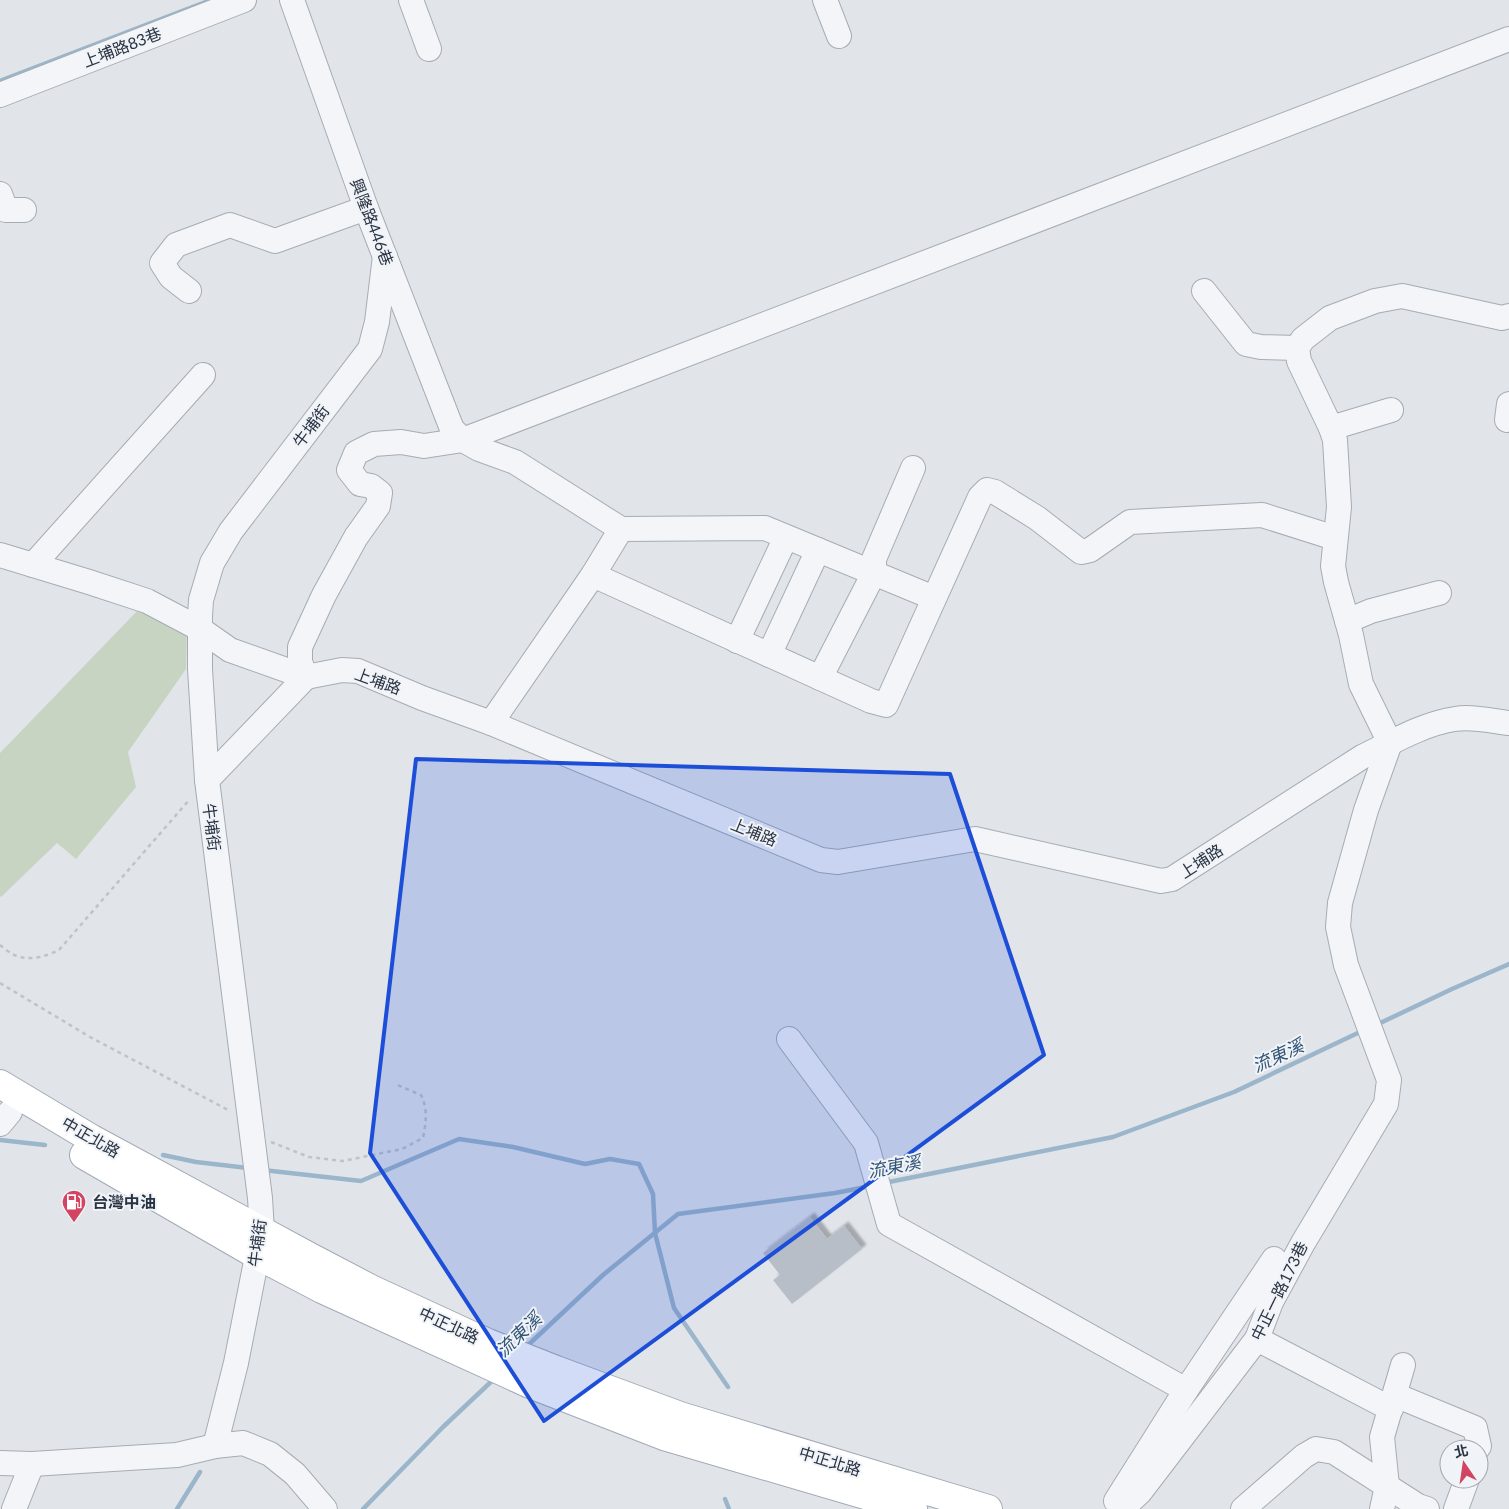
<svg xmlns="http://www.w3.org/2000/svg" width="1509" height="1509" viewBox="0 0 1509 1509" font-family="Lato,'Noto Sans TC',sans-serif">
  <defs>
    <filter id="shadow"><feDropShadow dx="4.5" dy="-4.5" stdDeviation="1" flood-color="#0004"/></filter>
  </defs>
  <rect width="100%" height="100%" fill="#e1e5ea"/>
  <polygon fill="#c7d4c1" points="140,608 187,628 186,669 128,752 136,787 76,859 57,843 1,897 0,896 0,753"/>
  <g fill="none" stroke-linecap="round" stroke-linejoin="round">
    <g stroke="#9bb5ca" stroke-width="4.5">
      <polyline points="0,81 211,0"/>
      <polyline points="1376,1025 1452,989 1509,964"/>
      <polyline points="0,1140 45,1145"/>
      <polyline points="163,1155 196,1162 248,1168"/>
      <polyline points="263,1170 361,1181 459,1139 513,1147 585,1164 610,1159 639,1164 653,1194 655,1233 674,1308 728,1387"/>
      <polyline points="884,1183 1113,1137 1234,1092 1362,1031"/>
      <polyline points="526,1347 603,1275 678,1214 835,1193 871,1186"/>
      <polyline points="725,1499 729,1509"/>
      <polyline points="177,1509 200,1472"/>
      <polyline points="363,1509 443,1427 494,1379"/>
    </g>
  </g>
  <polygon fill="#b8bec7" filter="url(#shadow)" points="810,1217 827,1239 844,1226 862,1249 792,1304 773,1280 780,1275 763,1253"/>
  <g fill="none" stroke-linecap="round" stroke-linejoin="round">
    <defs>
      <g id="minor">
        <polyline points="292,0 366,208 452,429 463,440 479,449 515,462 621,529 765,528 934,598"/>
        <polyline points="411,0 429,49"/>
        <polyline points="825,0 839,36"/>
        <polyline points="0,95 244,0"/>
        <polyline points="0,194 6,210 24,210"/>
        <polyline points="189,291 171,277 162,263 176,245 230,225 275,241 366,208"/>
        <polyline points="1204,291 1246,344 1261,347 1297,348"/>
        <polyline points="1507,420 1509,404"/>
        <polyline points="1331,428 1391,410"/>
        <path d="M0,555L89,582L147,601L200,629L230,650L306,677L342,670L358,671L422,698L491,723L821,860L838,862L975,839L1161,881L1172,879L1362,757C1391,743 1422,724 1455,719C1472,716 1492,721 1509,723"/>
        <polyline points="33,565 203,375"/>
        <polyline points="593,575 871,701 886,705 980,497 987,490 995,492 1037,518 1081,552 1090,550 1130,522 1262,515 1335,538"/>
        <polyline points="1347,621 1371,611 1439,593"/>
        <polyline points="737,641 786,537"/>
        <polyline points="769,655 818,550"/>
        <polyline points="820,678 874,573 874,559 913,468"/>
        <polyline points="491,723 593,575 621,529"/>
        <polyline points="207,780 306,677 300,662 300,647 324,595 356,537 378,506 380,493 371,486 360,484 349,470 356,453 374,444 401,442 424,446 463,440 1509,39"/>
        <polyline points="789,1039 866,1143 889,1224 1186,1390 1116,1501"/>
        <polyline points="0,1124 10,1112"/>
        <polyline points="1257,1339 1391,1409"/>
        <polyline points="1186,1390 1274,1259"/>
        <polyline points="1395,1395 1475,1428 1479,1446 1477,1449"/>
        <polyline points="215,1446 236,1363 262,1231 260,1198 207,780 200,669 200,616 201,600 212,563 231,531 370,349 377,322 385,256"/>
        <polyline points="0,1463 32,1464 177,1455 215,1446 243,1443 270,1454 295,1474 325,1509"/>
        <polyline points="14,1509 32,1464"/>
        <polyline points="1122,1509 1140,1492 1257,1339 1271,1302 1303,1243 1386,1104 1389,1080 1346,965 1338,927 1340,903 1366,810 1390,743 1361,684 1351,635 1336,582 1333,566 1339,507 1335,440 1331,428 1299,361 1297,348 1303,339 1330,318 1375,301 1402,296 1502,318 1509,316"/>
        <polyline points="1243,1509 1304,1456 1316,1449 1334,1452 1418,1506 1427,1509"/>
        <polyline points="1382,1509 1387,1486 1382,1437 1403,1365"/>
        <polyline points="1456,1509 1467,1479"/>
      </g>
      <g id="major">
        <polyline points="0,1084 92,1139 310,1257 371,1289 488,1343 556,1370 680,1416 988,1509"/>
        <polyline points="84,1155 257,1255 322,1289 530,1384 664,1436 913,1509"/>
      </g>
    </defs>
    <use href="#minor" stroke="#a6acb4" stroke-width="26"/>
    <use href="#major" stroke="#a0aab6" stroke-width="30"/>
    <g stroke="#bec3c9" stroke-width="2.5" stroke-dasharray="4 4" stroke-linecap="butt">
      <path d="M0,945C5,949 11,954 17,956C31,961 47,956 59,950L190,799"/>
      <polyline points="0,983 90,1037 230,1111"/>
      <path d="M271,1142L309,1157L343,1161L402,1149L423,1138C426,1123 428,1109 421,1095L395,1084"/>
    </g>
    <use href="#minor" stroke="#f3f5f8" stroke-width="24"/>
    <use href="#major" stroke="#fff" stroke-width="28"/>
  </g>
  <path fill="#1d4ed8" fill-opacity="0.2" stroke="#1d4ed8" stroke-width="4" stroke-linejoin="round" d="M416,759L950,774L1044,1055L544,1421L370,1153Z"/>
  <defs>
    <symbol id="fuel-pin" viewBox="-11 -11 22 30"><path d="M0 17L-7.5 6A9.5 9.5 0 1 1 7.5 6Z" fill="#d14462" stroke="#f0f3f7"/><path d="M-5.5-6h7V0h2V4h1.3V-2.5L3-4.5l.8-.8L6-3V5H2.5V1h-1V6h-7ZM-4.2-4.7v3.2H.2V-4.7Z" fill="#fff"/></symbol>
  </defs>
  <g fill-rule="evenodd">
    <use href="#fuel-pin" x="60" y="1188" width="28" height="38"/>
  </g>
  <g text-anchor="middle" stroke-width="4" stroke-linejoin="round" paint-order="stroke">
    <g font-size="16" fill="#293342" stroke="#f0f3f7">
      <text transform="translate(122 47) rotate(-21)" y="6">上埔路83巷</text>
      <text transform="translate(372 222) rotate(69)" y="6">興隆路446巷</text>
      <text transform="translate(311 426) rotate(-53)" y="6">牛埔街</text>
      <text transform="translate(378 681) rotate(20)" y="6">上埔路</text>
      <text transform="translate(212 827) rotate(83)" y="6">牛埔街</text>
      <text transform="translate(754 832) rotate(22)" y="6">上埔路</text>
      <text transform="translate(1201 861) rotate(-33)" y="6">上埔路</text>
      <text transform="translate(91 1137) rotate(30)" y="6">中正北路</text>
      <text transform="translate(257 1243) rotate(-83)" y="6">牛埔街</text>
      <text transform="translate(1279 1291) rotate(-64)" y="6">中正一路173巷</text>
      <text transform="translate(449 1325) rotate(25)" y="6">中正北路</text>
      <text transform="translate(830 1461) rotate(17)" y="6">中正北路</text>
    </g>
    <g font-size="16" font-weight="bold" fill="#293342" stroke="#f0f3f7" text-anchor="start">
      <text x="92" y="1208">台灣中油</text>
    </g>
    <g font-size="18" font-style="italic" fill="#325576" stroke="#f0f3f7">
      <text transform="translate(1278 1056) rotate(-25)" y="6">流東溪</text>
      <text transform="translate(894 1167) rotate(-11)" y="6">流東溪</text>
      <text transform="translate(519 1335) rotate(-44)" y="6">流東溪</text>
    </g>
  </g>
  <g transform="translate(1464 1464) rotate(347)"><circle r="24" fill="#f0f3f7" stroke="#a0a6af"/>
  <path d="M0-4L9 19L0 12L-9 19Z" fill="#d14462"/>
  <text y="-8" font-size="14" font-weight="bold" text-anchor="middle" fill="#293342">北</text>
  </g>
</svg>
